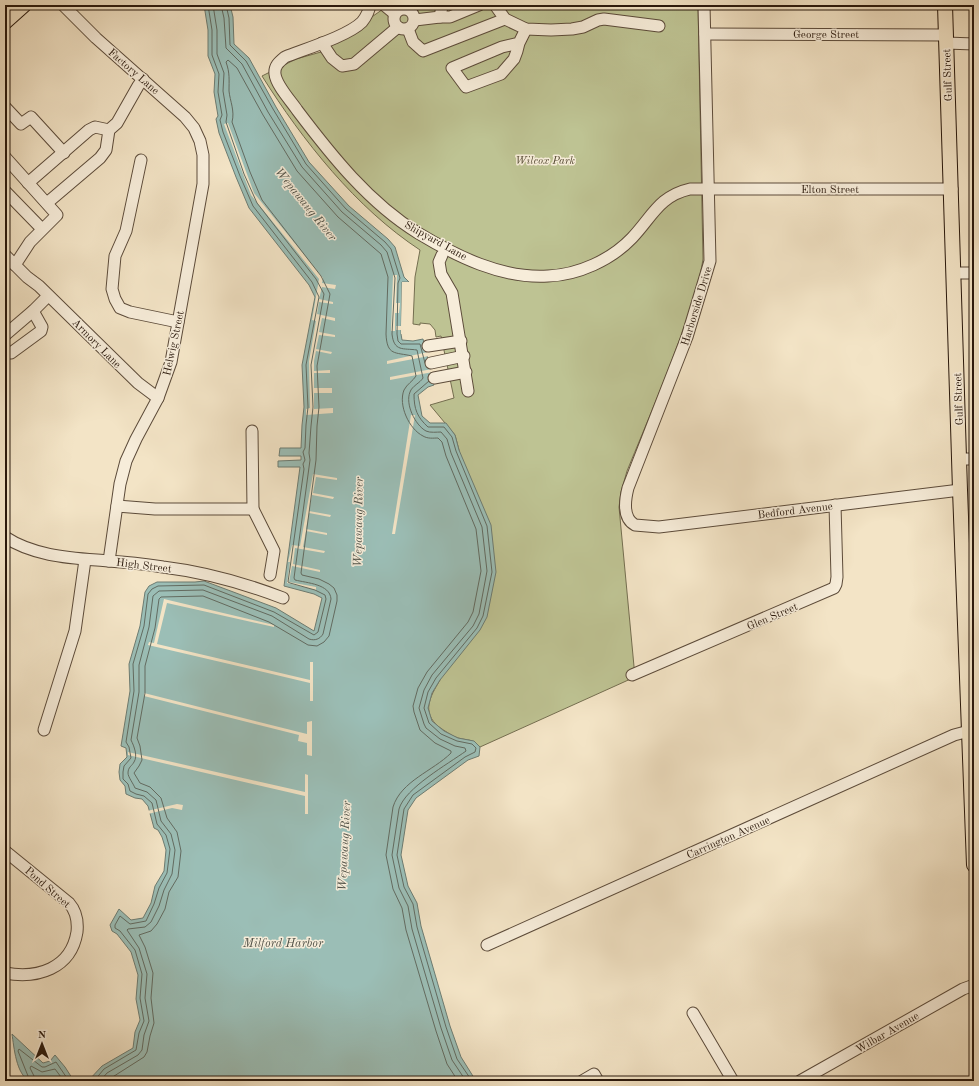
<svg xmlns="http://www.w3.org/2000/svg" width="979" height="1086" viewBox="0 0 979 1086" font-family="'Old Standard TT',serif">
  <rect width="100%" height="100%" fill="#f3e4c6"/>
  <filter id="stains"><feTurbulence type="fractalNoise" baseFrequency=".005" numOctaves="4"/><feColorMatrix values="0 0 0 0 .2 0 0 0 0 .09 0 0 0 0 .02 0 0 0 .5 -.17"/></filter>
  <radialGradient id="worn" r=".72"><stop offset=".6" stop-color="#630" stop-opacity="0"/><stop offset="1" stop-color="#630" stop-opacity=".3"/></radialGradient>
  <path fill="#bec393" stroke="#746e50" d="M389,5H414L433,8L435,5H698L703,259C700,281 692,303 685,324C668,374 647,422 627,471L621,492L619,507L635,677L480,747C471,738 469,741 458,738C452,736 445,731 439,727C421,712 430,697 440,680L459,450L455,435L430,405L454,398L441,336L436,337L435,330L430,324L420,323V325L413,324L415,277L420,250C356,208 303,141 262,76L296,59L321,52Z"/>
  <g fill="#9bbeb6" stroke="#6d7c72">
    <polygon points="204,5 230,5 233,17 234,44 249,58 276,107 309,162 349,206 388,239 395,247 404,277 409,282 402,282 401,334 402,340 413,341 423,339 434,385 428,387 418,395 422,416 430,423 446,423 455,435 459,450 491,525 496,572 487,617 480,630 440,680 432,693 428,708 432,721 444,731 458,738 474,741 480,747 479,756 468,760 416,798 408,810 401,855 408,886 417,903 421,926 450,1026 461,1057 476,1081 88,1081 102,1066 133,1048 135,1032 140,1020 136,999 138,975 131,952 117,934 112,931 110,925 119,909 131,920 143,918 151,903 155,886 164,871 166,850 162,837 158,830 154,828 148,806 142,799 135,798 126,794 125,786 120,780 119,772 120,764 127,757 126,748 121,746 130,691 129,664 140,626 145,592 149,586 157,582 195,582 204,581 276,608 314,631 322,598 314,594 284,586 300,467 278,467 278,461 301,460 301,456 279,456 280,448 301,448 302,425 304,407 302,365 315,297 309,285 249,208 236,177 219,133 216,119 218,116 214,92 215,74 208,56 208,30"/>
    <path d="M12,1034L43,1063L50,1061L55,1055L65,1067L74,1081H30C16,1075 14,1047 12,1034Z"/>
  </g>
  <g fill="#f3e4c6">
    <polygon points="228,123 254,193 323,278 322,283 336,285 335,289 322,287 319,299 333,302 333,304 319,302 317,314 335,318 335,321 322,318 319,332 335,335 335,337 319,335 316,349 332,352 331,354 316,351 314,361 314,371 330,370 330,373 314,373 314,388 332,388 332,393 314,393 314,409 333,408 333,413 306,415 306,409 310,408 309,361 316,321 312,320 319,279 251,195 224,124"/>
    <polygon points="393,275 397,275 396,303 400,303 399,313 395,313 395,331 391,331"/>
    <polygon points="402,282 409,282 409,284 404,284 403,334 401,334 401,330 396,330 396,326 401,326"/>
    <polygon points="428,352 429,356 387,364 387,361"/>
    <polygon points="432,369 433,372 390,380 390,377"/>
    <polygon points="411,415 415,415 395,534 392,534"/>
    <polygon points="313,474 337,478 337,480 316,477 313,493 334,497 333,499 312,495 309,511 331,515 330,517 309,513 306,529 327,533 327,535 306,531 303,547 325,551 324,553 295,548 293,564 320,570 320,572 292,566 289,582 316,587 316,590 287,583 290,562 288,562 292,545 300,546"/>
    <polygon points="164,599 274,625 274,627 167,603 157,644 310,680 310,662 313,662 313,701 310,701 310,683 148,645 149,642 154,643"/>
    <polygon points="144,693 307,734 307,722 312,721 312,756 307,755 307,743 298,741 299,735 144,696"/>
    <polygon points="128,752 305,792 305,774 308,775 308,814 305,814 305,796 128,755"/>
    <polygon points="177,804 183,805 182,810 172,808 148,814 147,811"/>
  </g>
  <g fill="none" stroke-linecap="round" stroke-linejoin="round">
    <g stroke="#626b61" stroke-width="1">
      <path d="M221,5L224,18L226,48L242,64L268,112L302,167L342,212L381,245L387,252L395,278L392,334C394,352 403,348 417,350L423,378C420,383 412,386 410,392C405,404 415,425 426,431C430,433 437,432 441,432L447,439L451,453L482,527L487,571L479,614L473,626L432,675L424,690L419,708L424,724L426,728L440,739L455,746L465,748L466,751C448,764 405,788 399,809L392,855L399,888L408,906L412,929L441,1028L452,1060L466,1081"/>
      <polyline points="226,5 229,18 230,45 246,61 273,109 306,164 346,209 385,242 391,249 400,278 398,283 397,334 398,341 401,344 420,344 425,363"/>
      <path d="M429,381L414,394C414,409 417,417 428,427H444L452,437L456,451L487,526L492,572L483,616L477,628L436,678L428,692L424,708L429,723L441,734L457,741L472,744L476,748L475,752L465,757L413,795L404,809L397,855L404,887L413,904L417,927L446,1027L457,1059L472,1081"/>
      <polyline points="30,1081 18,1051 19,1049 42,1067 45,1067 56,1062 69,1081"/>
      <polyline points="35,1081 34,1076 30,1068 31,1066 42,1072 55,1069 64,1081"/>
      <polyline points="94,1081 104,1069 136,1050 139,1033 144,1021 140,998 142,974 135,950 120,931 115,928 115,925 120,916 130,924 146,921 154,904 159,888 167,873 170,849 166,835 157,824 152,803 144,796 136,794 130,791 128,784 123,779 123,772 124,766 131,758 129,747 126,742 134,691 133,664 144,626 148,594 152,589 158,586 204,585 274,612 314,635 318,632 326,599 325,595 315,590 290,583 288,582 304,469 303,464 305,460 303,452 305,448 306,425 308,407 306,365 319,297 312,282 253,206 240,176 223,132 220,120 222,115 218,92 219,74 212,55 212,30 208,5"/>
      <path d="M100,1081L107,1073L138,1055L142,1050L144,1035L149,1021L145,998L147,974L139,948L127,930L128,929L145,927L151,922L159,906L164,890L172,874L175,850L171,834L161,821L156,800L147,792L135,788C133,783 128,777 128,773C128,767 132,766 134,762C138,756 134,746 131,740L139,692V665L149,627L153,596L159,591L203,590L272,616L309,639C315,641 320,639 323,634L331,599C330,584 307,583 295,580L294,578L310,460L309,453L311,426L313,407L311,365L324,294L316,279L257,203L244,174L226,122L227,115L223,91L224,73L217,54V30L213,5"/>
      <path d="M109,1081L111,1078L144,1057L147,1052L150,1036L154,1023L151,998L153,973L145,947L139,935L151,931L157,924L165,909L169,892L178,877L181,851L177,832L167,818L161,798L150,787L140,783L134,773L139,766L142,760L140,746L137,738L145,693V666L155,628L159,599L161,597L203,596L269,622L308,645L317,646L324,642L329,636L337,601V595L334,588L329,584L319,579L302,575L301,573L316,460L317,426L319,407L317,366L330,294L321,276L262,200L250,172L232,122C235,111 230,101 229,91C229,80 230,73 226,62L228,60L237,68L263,115L297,171L338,217L381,254L388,277L386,334C387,356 395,352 412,356L416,376C413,381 407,384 404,390C398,405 409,429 423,436C428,439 433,438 438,438L442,442L446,456L476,529L481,571L473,612L468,622L427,672L418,688L413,706L414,712L420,730L435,743L451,751V753C433,771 401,781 393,807L386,855L393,889L402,908L406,930L436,1031L447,1064L458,1081"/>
    </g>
    <defs>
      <g id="minor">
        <polyline points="63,5 96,38 185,117 194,128 200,141 203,155 203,184 171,362 158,398 136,439 126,461 120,484 109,561"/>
        <path d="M370,5C369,11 366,17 362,22C348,36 305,49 285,57C279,62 274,66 275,74C276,85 291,101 297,110C331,155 369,203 418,233C456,256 502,279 548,276C578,275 611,260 632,238C652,217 659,196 690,189H952"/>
        <polyline points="384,5 395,14"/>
        <polyline points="495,5 505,19 526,29 551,30 572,29 583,27 598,20 604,19 659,26"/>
        <path d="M704,5L710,261L687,337L628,488C625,500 622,518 635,525L659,527L960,490"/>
        <circle cx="404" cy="19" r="10"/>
        <polyline points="440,17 450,17 479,5"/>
        <polyline points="415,20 440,17 442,6 444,5"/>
        <polyline points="408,29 413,42 423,51 505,19"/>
        <polyline points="705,34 946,35"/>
        <polyline points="322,43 332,58 342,66 354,64 398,27"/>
        <polyline points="519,43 502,47 452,68 466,87 501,74 514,59 517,51 519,43 526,29"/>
        <polyline points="946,43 974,44"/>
        <polyline points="5,107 21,124 31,117 64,153"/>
        <polyline points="5,157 57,215 30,242 15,265"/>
        <polyline points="141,160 126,231 115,256 112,289 115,299 120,308 130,312 178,322"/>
        <polyline points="28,183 89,130 95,127 109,130"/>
        <polyline points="5,191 42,229"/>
        <polyline points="47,203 100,158 106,150 109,130 117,123 138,86 143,79"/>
        <polyline points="5,255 27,277 39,286 138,383 158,398"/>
        <polyline points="442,255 439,262 441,274 452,293 468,391"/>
        <polyline points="954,273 974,273"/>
        <polyline points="5,335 33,311 48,296"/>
        <polyline points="428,346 461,341"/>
        <polyline points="5,351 11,353 41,331 42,327 33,311"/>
        <polyline points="431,363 464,356"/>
        <polyline points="434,378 466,372"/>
        <polyline points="252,431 253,509 274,551 270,575"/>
        <polyline points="960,459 974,459"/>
        <polyline points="117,506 155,509 253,509"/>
        <path d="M5,537C35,557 74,558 108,561C126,562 144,564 163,567C204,572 244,583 283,598"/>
        <polyline points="632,675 834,588 836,584 837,577 835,505"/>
        <polyline points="44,730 75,631 85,560"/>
        <path d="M5,851L69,903C77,912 78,922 77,932C71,969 37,979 5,973"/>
        <polyline points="487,945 954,735 969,731"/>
        <polyline points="693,1013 733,1081"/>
        <polyline points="582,1081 594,1074 598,1081"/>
        <polyline points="800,1081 963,989 974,985"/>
      </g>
      <g id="major">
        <polyline points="945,5 960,490 974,865"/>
        <polyline points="5,22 24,5"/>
      </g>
    </defs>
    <use href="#minor" stroke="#5c4b3a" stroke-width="13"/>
    <use href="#major" stroke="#29180c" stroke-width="16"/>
    <use href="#minor" stroke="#f7edda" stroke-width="11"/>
    <use href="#major" stroke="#f3e4c6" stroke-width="14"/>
  </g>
  <g text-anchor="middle" stroke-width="3" stroke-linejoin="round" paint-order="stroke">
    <g font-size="11" fill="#29180c" stroke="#f7edda">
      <text x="826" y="38">George Street</text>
      <text transform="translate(134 71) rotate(41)" y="4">Factory Lane</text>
      <text transform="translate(947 75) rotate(-92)" y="4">Gulf Street</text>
      <text x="830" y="193">Elton Street</text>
      <text transform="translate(436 240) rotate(29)" y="4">Shipyard Lane</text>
      <text transform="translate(696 306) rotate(-73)" y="4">Harborside Drive</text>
      <text transform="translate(97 343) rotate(45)" y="4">Armory Lane</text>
      <text transform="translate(173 343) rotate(-78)" y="4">Helwig Street</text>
      <text transform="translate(958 399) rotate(-92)" y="4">Gulf Street</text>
      <text transform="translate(795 510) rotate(-7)" y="4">Bedford Avenue</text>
      <text transform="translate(144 565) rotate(7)" y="4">High Street</text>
      <text transform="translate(772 616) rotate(-23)" y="4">Glen Street</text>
      <text transform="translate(728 837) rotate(-24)" y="4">Carrington Avenue</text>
      <text transform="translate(48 887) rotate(41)" y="4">Pond Street</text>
      <text transform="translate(887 1032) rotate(-30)" y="4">Wilbar Avenue</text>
    </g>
    <g font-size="11" font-style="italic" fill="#564b34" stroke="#f7edda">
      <text x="545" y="164">Wilcox Park</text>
    </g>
    <g font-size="12" font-style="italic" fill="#515248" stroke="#f7edda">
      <text transform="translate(306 204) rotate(51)" y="4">Wepawaug River</text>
      <text transform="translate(358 522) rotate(-89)" y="4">Wepawaug River</text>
      <text transform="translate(344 846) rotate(-87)" y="4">Wepawaug River</text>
      <text x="283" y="947">Milford Harbor</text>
    </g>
  </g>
  <rect width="979" height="1086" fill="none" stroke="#f3e4c6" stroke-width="20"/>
  <rect x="6" y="6" width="967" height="1074" fill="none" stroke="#29180c" stroke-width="2"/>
  <rect x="10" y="10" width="959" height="1066" fill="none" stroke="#29180c"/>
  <g transform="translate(42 1044)" stroke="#f7edda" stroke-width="3" paint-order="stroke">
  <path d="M0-3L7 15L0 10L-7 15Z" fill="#29180c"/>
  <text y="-6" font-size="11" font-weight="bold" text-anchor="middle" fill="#29180c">N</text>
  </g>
  <rect width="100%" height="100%" filter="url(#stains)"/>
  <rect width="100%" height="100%" fill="url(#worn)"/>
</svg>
